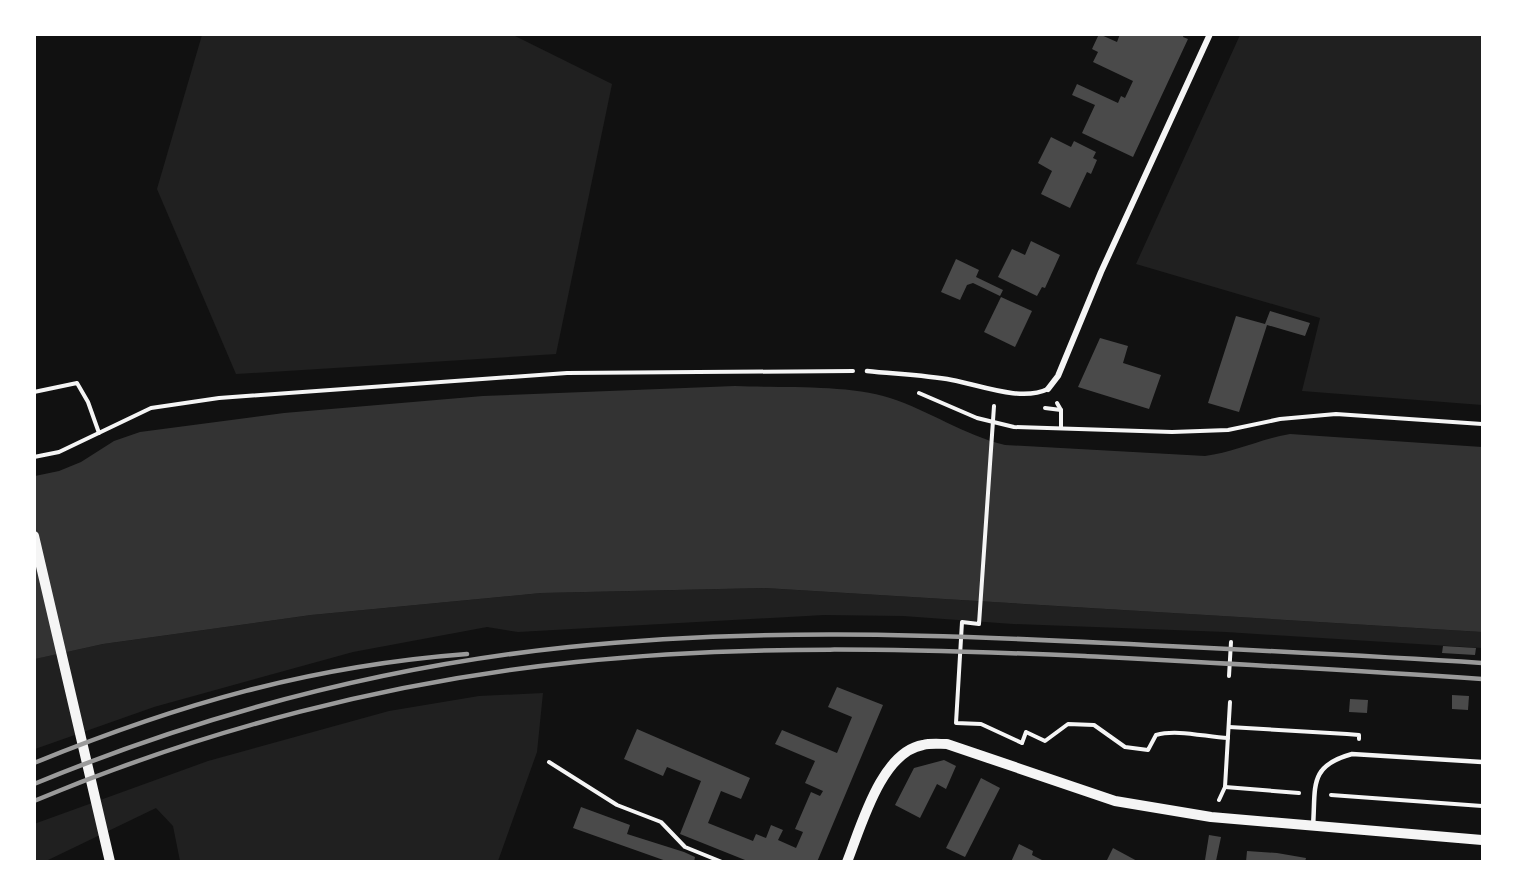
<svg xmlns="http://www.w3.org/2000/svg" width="1517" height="896" viewBox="0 0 1517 896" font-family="'Varela Round',sans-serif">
  <rect width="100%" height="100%" fill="#111"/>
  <g fill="#202020">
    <polygon points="202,35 513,35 612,84 556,354 236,374 157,189"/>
    <polygon points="1240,35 1482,35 1482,405 1302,391 1320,318 1136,264"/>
    <polygon points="765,588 1482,632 1482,648 1226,632 1013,624 903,616 824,615 518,632 487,627 353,652 154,707 35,749 34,659 103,644 311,615 541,593"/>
    <polygon points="543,693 537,752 498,861 180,861 173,826 156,808 46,861 35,861 34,824 208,761 389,711 479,696"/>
  </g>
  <path fill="#333" d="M735,386C782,388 847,384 890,398C930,411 964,435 1005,445L1205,456C1235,452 1261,439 1290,434L1482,447V632L765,588L541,593L311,615L103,644L35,659V476L59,471L81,462L114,441L140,432L284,413L483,396Z"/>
  <g fill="#4a4a4a">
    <polygon points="1099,34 1117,42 1120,34 1184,34 1183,37 1188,39 1133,157 1082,133 1095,105 1072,95 1077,84 1118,103 1121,96 1125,98 1133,81 1093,62 1098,52 1092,49"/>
    <polygon points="1051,137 1071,147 1074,141 1096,152 1093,158 1097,160 1091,174 1087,172 1070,208 1041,194 1052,171 1038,163"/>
    <polygon points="1031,241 1060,255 1045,288 1042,287 1037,296 998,277 1012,249 1025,255"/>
    <polygon points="956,259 979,270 976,277 1003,290 1000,296 973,283 967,285 960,300 941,292"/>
    <polygon points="1001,297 1032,311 1015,347 984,332"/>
    <polygon points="1270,311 1310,323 1305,336 1267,325 1239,412 1208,403 1236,316 1265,324"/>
    <polygon points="1100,338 1128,346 1123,363 1161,375 1149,409 1078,387"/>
    <polygon points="1443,646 1476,648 1475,655 1442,653"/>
    <polygon points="837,687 883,705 817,862 750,862 680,834 701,781 667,767 663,776 624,759 637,729 750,778 741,799 721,791 708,823 753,841 756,834 766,838 771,825 783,830 778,840 796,848 803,832 795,829 811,792 820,796 823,791 805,783 815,761 775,744 782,730 837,753 852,717 828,707"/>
    <polygon points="1452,695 1469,696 1468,710 1452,709"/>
    <polygon points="1350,699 1368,700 1367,713 1349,712"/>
    <polygon points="944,760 956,766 946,789 937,784 920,818 895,805 914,768"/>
    <polygon points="981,778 1000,788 965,857 946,848"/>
    <polygon points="581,807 630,825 627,834 684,852 695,857 694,862 669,862 573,828"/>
    <polygon points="1209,835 1221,837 1216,861 1205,860"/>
    <polygon points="1019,844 1033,851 1032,855 1046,862 1011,862"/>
    <polygon points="1113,848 1139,862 1106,862"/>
    <polygon points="1247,851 1277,853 1306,858 1305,862 1246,862"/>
  </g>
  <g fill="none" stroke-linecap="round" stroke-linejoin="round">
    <g stroke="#f5f5f5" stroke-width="4">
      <polyline points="34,392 77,383 88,402 99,433"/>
      <polyline points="919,393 977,418 1014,427 1172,432 1228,430 1280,419 1336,414 1482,424"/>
      <polyline points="1057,403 1061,410 1061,428"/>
      <polyline points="994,406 979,624 962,622 956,723 981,724 1022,743"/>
      <polyline points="1045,408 1061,410"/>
      <polyline points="34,457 59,452 151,408 219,398 567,373 853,371"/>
      <polyline points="1229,676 1231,642"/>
      <polyline points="1229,727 1347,734 1359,735 1359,739"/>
      <path d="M1022,743L1026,732L1045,741L1068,724L1094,725L1125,747L1148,750L1156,735C1177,729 1206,737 1228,738"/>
      <polyline points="549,762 617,805 661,822 685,847 722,862"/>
      <polyline points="1225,787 1299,793"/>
      <polyline points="1331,795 1482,806"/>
      <polyline points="1219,800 1225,787 1230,702"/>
    </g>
    <g stroke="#f5f5f5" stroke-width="4.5">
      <path d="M867,371C895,374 924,375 952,380C980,385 1021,402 1048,389"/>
      <path d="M1313,826C1316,786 1308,766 1352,754L1482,762"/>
    </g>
    <polyline stroke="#f5f5f5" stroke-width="6" points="1048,389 1058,376 1101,272 1210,34"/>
    <g stroke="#f5f5f5" stroke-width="10">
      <polyline points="34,536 110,862"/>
      <path d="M847,862C861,827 881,752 923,745C930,743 939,744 947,744L1115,801L1211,817L1482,840"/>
    </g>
    <g stroke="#9a9a9a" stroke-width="4.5">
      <path d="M34,763C179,704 310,666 467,654"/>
      <path d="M34,784C204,714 386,666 569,647C748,628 927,634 1107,643C1232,649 1357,655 1482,663"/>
      <path d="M34,801C206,729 391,681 576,662C745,644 915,649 1085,656C1217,663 1350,670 1482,679"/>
    </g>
  </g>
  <rect width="1517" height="896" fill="none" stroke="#ffffff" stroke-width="72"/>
</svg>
